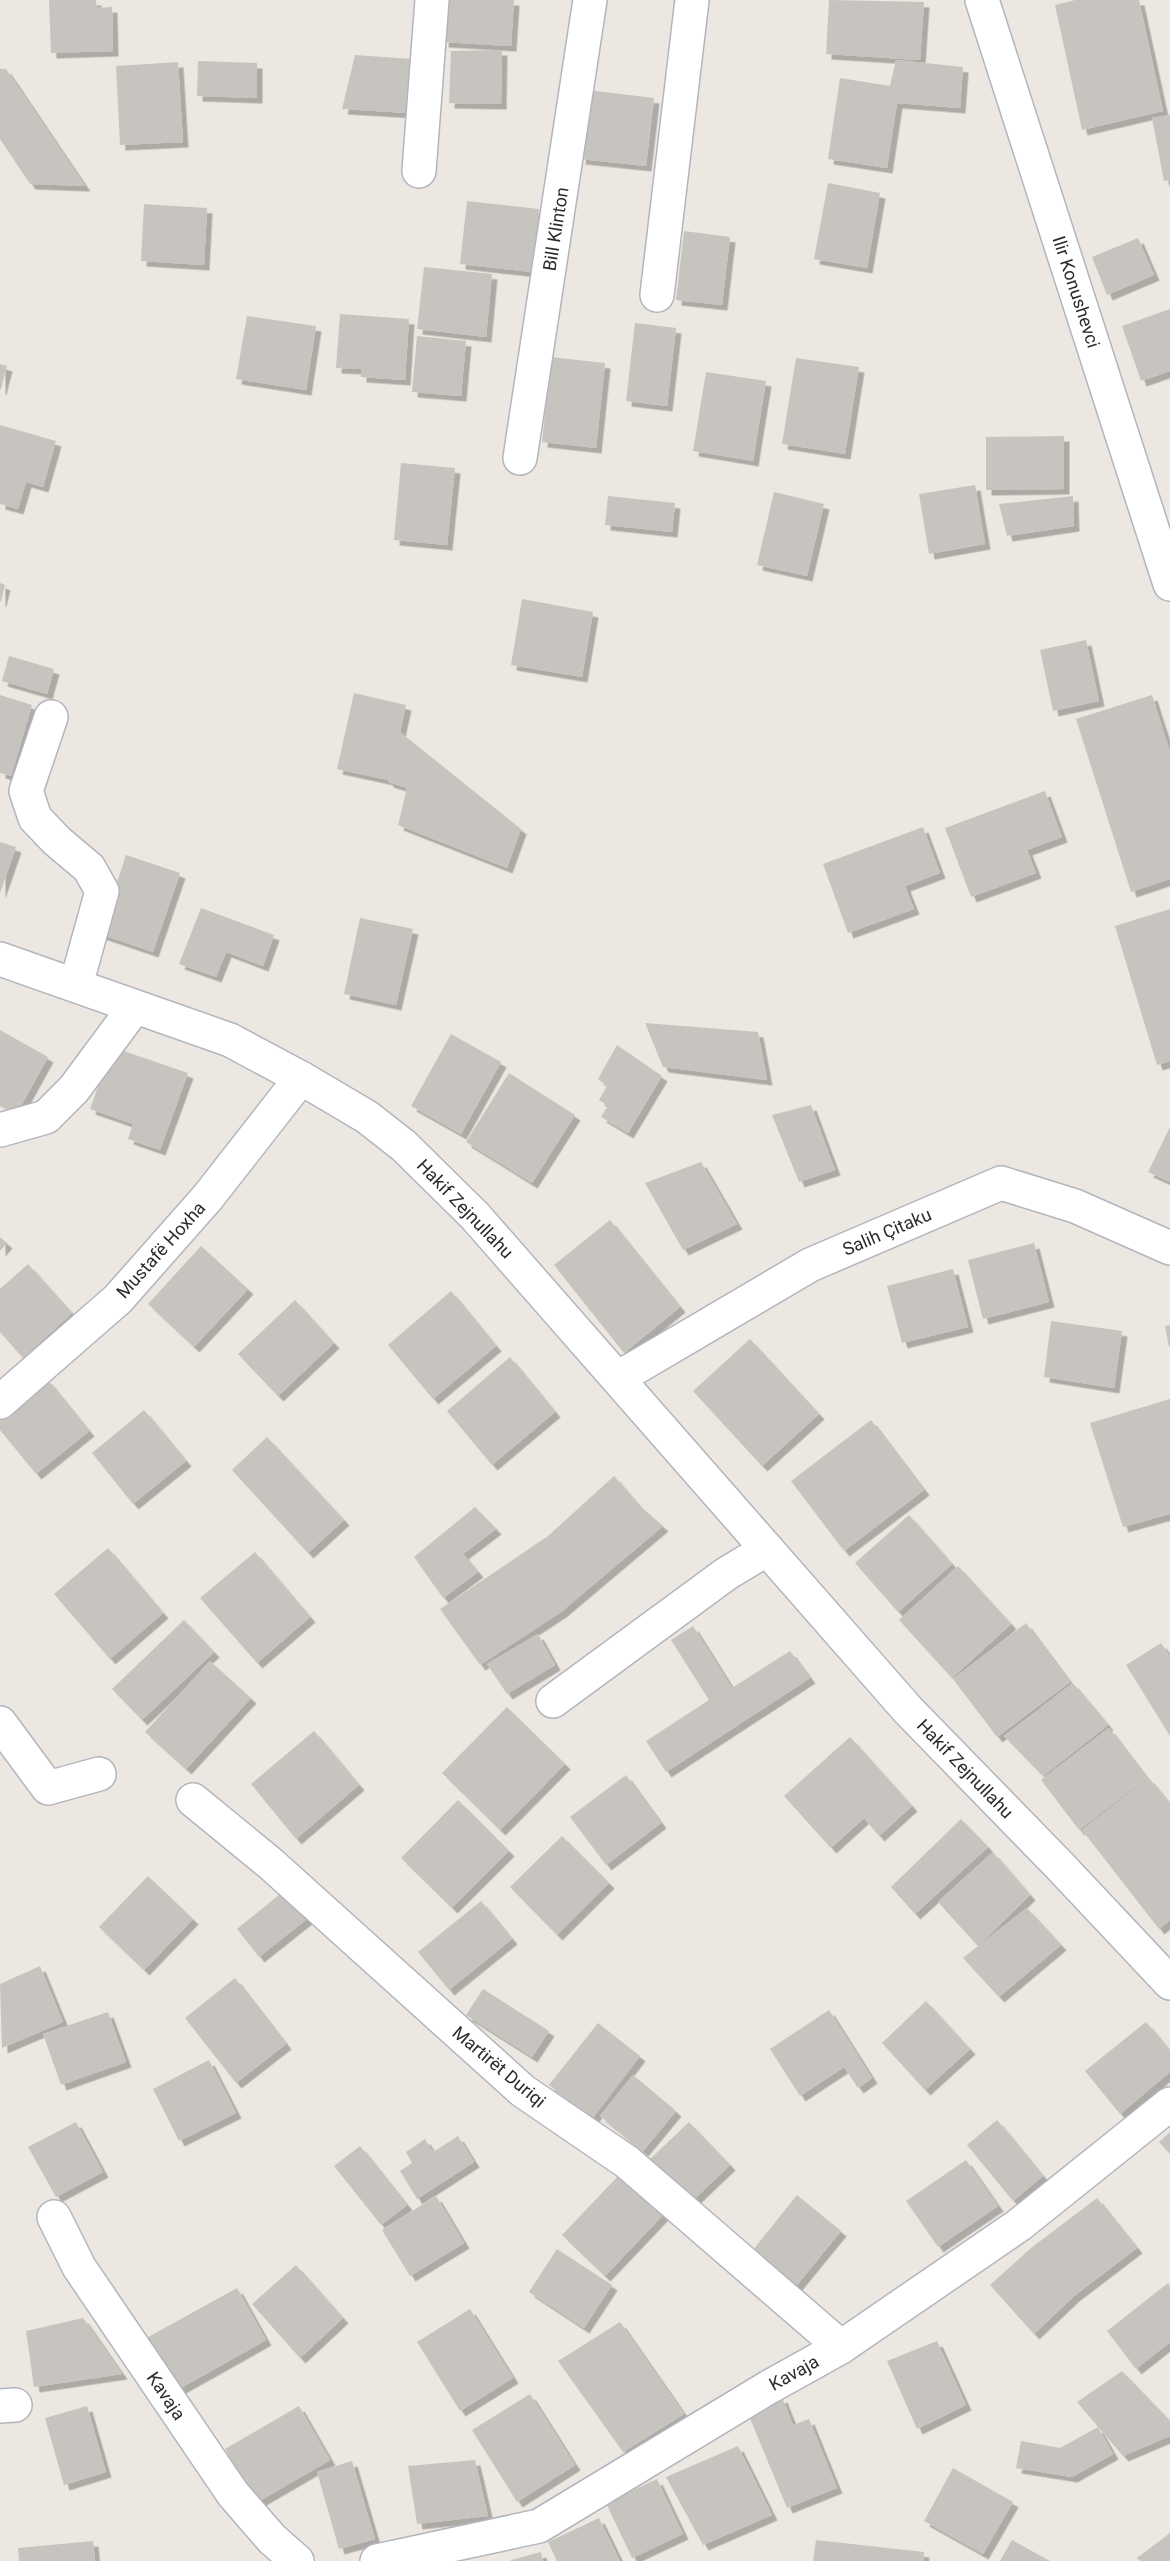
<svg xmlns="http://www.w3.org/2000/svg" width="1170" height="2561" viewBox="0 0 1170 2561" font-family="Roboto,sans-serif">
  <defs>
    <filter id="shadow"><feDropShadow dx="5.5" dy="5.5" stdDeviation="0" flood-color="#0004"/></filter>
  </defs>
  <rect width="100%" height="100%" fill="#ece7e0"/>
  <g fill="#c7c4bf" filter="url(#shadow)">
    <polygon points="49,0 96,0 97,8 112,7 113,51 51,53"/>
    <polygon points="446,0 514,0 511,46 443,42"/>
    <polygon points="829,0 924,2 920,60 826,54"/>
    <polygon points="1075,0 1139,0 1163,111 1082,130 1055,5"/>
    <polygon points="502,50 501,104 449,103 451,51"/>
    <polygon points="355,55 412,59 409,113 342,109"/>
    <polygon points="896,60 963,67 960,108 897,103 887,168 828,159 840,78 890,86"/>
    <polygon points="198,61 257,63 257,98 197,96"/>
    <polygon points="178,62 183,142 120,145 116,66"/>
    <polygon points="0,69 6,69 85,186 30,184 0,139"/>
    <polygon points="587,90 654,98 646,166 580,159"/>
    <polygon points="1170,115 1170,180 1164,181 1152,118"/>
    <polygon points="828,183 880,193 867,268 814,259"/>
    <polygon points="467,201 539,209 531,272 460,264"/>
    <polygon points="144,204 207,208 204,265 141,261"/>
    <polygon points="684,231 730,237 722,305 676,300"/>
    <polygon points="1138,238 1154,275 1107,295 1092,257"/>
    <polygon points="424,267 492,274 486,337 417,329"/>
    <polygon points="1170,309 1170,371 1141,381 1122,326"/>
    <polygon points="340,314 409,319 405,380 361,377 361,369 336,368"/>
    <polygon points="247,316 316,326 306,390 236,379"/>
    <polygon points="635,323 676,328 667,406 626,401"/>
    <polygon points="417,336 466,341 461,396 412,392"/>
    <polygon points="551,357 605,363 596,448 542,442"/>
    <polygon points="796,358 859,367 845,454 782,444"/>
    <polygon points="0,364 7,366 1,389 0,389"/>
    <polygon points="706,372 766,381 753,461 693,451"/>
    <polygon points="0,425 56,441 43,487 26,482 18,509 0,504"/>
    <polygon points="1064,436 1064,489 986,490 986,437"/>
    <polygon points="401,463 455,468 447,545 394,540"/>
    <polygon points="975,485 985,544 929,554 919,494"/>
    <polygon points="774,492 824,504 807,576 757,565"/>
    <polygon points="608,496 675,503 672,532 605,525"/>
    <polygon points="1073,496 1074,526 1007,536 999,504"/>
    <polygon points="0,583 5,585 1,601 0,601"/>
    <polygon points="522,599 593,612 582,677 511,665"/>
    <polygon points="1086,640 1099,701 1053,711 1040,650"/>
    <polygon points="9,656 54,669 47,694 2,681"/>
    <polygon points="354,693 406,705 400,732 521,829 507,868 398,825 407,788 388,782 388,780 337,769"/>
    <polygon points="0,695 32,705 11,776 0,773"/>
    <polygon points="1152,695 1170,752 1170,879 1131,892 1076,719"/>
    <polygon points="1045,791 1062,837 1027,850 1036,873 971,897 945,828"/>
    <polygon points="923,827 940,873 905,886 914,909 848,933 823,864"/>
    <polygon points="0,842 16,847 0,893"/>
    <polygon points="126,855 180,873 153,952 100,934"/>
    <polygon points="201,908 274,935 263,966 226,952 216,977 179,964"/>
    <polygon points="1170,909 1170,1061 1157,1065 1115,926"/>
    <polygon points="360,918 413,929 396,1005 344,994"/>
    <polygon points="645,1023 758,1032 767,1080 663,1067"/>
    <polygon points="0,1030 48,1057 16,1115 0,1106"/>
    <polygon points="451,1034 501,1062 461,1134 411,1106"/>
    <polygon points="617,1045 662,1076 628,1133 601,1117 608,1106 599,1100 607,1086 598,1079"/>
    <polygon points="112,1047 188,1073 160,1150 128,1139 133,1124 90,1109"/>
    <polygon points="509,1073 575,1115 532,1183 466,1142"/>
    <polygon points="811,1105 835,1170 799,1182 772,1115"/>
    <polygon points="1170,1127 1170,1182 1148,1172"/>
    <polygon points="701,1162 737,1224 683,1250 645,1183"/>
    <polygon points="610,1220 680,1307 624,1353 554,1265"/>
    <polygon points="0,1237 7,1243 0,1251"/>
    <polygon points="1034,1243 1049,1302 983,1319 968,1260"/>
    <polygon points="201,1246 248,1289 194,1347 148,1304"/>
    <polygon points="28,1264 72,1313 23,1358 0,1332 0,1289"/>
    <polygon points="953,1269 968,1327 902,1343 887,1286"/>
    <polygon points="451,1291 496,1346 433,1399 388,1345"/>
    <polygon points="295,1300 334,1343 278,1396 238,1354"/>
    <polygon points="1051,1321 1122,1331 1114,1388 1044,1377"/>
    <polygon points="1170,1325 1170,1346 1169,1347 1165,1326"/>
    <polygon points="750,1339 819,1414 762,1466 693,1391"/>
    <polygon points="510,1357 555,1412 492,1465 447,1411"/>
    <polygon points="47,1379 89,1431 36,1474 0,1430 0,1419"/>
    <polygon points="1170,1399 1170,1514 1123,1527 1090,1423"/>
    <polygon points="144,1410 186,1461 133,1504 92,1453"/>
    <polygon points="871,1420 924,1490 844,1551 791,1481"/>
    <polygon points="267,1437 344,1520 308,1553 232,1470"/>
    <polygon points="614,1476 639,1505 663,1526 561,1612 480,1665 440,1609 548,1536"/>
    <polygon points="475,1507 496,1529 463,1554 478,1572 443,1598 414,1557"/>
    <polygon points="909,1515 952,1564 898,1612 855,1563"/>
    <polygon points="108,1548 163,1613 110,1659 54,1594"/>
    <polygon points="255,1552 310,1617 257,1663 200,1598"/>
    <polygon points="958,1566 1011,1624 952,1678 899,1620"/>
    <polygon points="184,1620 214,1652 142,1720 112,1689"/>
    <polygon points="1026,1623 1070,1682 997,1737 953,1679"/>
    <polygon points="693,1626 732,1688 790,1651 810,1678 666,1772 646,1741 709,1700 671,1640"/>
    <polygon points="538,1634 555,1665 507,1694 487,1664"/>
    <polygon points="1161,1643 1170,1657 1170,1736 1126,1665"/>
    <polygon points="210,1661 251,1698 186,1769 145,1732"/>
    <polygon points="1073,1683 1108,1725 1043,1776 1004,1736"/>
    <polygon points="507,1707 565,1764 500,1830 442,1773"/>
    <polygon points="1109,1728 1147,1778 1079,1830 1041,1780"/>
    <polygon points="314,1731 359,1785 296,1839 251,1784"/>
    <polygon points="850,1737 912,1806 879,1836 864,1818 831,1848 784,1796"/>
    <polygon points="626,1775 661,1823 606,1865 570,1817"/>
    <polygon points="1149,1778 1170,1804 1170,1920 1159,1929 1082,1830"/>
    <polygon points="458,1800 509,1851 452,1908 401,1858"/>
    <polygon points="961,1819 988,1847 915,1914 891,1887"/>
    <polygon points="562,1836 609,1883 557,1935 510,1887"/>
    <polygon points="993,1852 1030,1895 978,1946 1027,1908 1061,1945 999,1997 963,1958 978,1946 938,1902"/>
    <polygon points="148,1876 193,1919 144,1970 99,1927"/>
    <polygon points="285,1890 308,1918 259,1957 237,1929"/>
    <polygon points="481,1901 512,1939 449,1990 418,1952"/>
    <polygon points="40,1966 63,2022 2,2048 0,1984"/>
    <polygon points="235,1978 286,2044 236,2083 185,2018"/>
    <polygon points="483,1989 549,2031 532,2057 466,2015"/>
    <polygon points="926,2001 970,2049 925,2090 882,2043"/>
    <polygon points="829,2010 872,2078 858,2088 844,2067 800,2096 770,2049"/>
    <polygon points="108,2012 126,2062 61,2085 43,2034"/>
    <polygon points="1146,2022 1170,2051 1170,2072 1120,2114 1085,2071"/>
    <polygon points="598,2023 640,2056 592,2119 549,2085"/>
    <polygon points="209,2060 236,2113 179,2141 153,2089"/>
    <polygon points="633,2075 676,2111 643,2151 600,2116"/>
    <polygon points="997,2120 1043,2176 1013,2201 967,2145"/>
    <polygon points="76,2122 103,2172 56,2197 28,2147"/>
    <polygon points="689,2122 730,2165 687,2206 646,2163"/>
    <polygon points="1170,2132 1170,2154 1159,2142"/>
    <polygon points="458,2136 474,2162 417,2199 400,2171 412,2163 406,2152 425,2139 433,2152"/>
    <polygon points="360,2146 407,2205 381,2225 334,2166"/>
    <polygon points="966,2160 998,2206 938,2247 906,2201"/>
    <polygon points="620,2174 663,2215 605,2276 562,2235"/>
    <polygon points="797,2195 841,2231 792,2291 749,2255"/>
    <polygon points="436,2196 464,2243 410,2276 382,2230"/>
    <polygon points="1097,2198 1137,2248 1074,2296 1034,2334 990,2285 1031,2248"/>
    <polygon points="557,2249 612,2285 584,2328 529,2292"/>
    <polygon points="296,2265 343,2318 300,2358 252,2304"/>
    <polygon points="1168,2283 1170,2286 1170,2342 1136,2369 1107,2331"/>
    <polygon points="237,2288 266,2340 170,2394 141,2341"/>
    <polygon points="470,2309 513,2378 460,2411 417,2342"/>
    <polygon points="83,2318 122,2374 34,2387 26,2331"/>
    <polygon points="620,2322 684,2414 623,2452 558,2361"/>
    <polygon points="937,2341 966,2405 917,2429 887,2361"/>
    <polygon points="1122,2371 1170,2421 1170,2436 1123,2456 1077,2402"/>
    <polygon points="530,2394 575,2465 517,2502 472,2430"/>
    <polygon points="782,2397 793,2425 809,2419 837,2488 787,2508 747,2411"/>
    <polygon points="87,2406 106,2472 64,2485 45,2418"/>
    <polygon points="299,2406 330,2460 256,2503 225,2449"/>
    <polygon points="1098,2427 1113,2454 1072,2477 1016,2468 1021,2441 1060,2448"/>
    <polygon points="738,2446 772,2515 703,2545 666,2477"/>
    <polygon points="475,2460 488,2516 417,2524 408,2466"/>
    <polygon points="352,2461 375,2539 339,2549 317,2472"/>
    <polygon points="953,2468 1013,2502 983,2554 924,2521"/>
    <polygon points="657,2479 683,2534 632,2558 606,2503"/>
    <polygon points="599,2518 620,2561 557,2561 548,2542"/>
    <polygon points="1170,2533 1170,2561 1140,2561 1137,2558"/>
    <polygon points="816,2540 924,2552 923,2561 813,2561"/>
    <polygon points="1012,2540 1050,2561 1000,2561"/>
    <polygon points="93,2541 95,2561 19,2561 18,2548"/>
    <polygon points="541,2552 543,2561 511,2561 511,2560"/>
  </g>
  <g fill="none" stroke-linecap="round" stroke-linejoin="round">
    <defs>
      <g id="minor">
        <polyline points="982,0 1170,584"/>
        <polyline points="419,171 432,0"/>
        <polyline points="657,295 692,0"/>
        <polyline points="520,458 590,0"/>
        <polyline points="51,717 26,791 35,818 57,841 89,868 102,891 76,985"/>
        <polyline points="0,959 230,1040 301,1078 367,1117 404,1146 475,1216 908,1710 1059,1865 1170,1983"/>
        <polyline points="0,1130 46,1117 74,1089 134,1008"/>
        <polyline points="618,1378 810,1265 1001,1183 1075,1206 1170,1248"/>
        <polyline points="0,1402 118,1299 208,1197 301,1078"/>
        <polyline points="553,1701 726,1574 767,1549"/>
        <polyline points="0,1723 48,1788 99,1774"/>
        <polyline points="193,1800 271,1864 523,2091 627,2162 841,2347"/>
        <polyline points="54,2217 79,2267 233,2494 272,2539 297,2561"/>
        <polyline points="0,2406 15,2405"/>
        <polyline points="377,2561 539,2526 769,2387 841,2347 1019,2225 1170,2104"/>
      </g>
    </defs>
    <use href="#minor" stroke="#b3b5be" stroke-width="36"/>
    <use href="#minor" stroke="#fff" stroke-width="33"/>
  </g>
  <g text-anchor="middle" stroke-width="4.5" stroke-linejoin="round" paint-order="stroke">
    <g font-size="18" fill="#2c2c2c" stroke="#fff">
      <text transform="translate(556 229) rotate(-81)" y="6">Bill Klinton</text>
      <text transform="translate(1076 292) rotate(72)" y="6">Ilir Konushevci</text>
      <text transform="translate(465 1209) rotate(46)" y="6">Hakif Zejnullahu</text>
      <text transform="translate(887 1232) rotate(-23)" y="6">Salih Çitaku</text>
      <text transform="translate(161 1250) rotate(-48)" y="6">Mustafë Hoxha</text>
      <text transform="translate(965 1769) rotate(46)" y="6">Hakif Zejnullahu</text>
      <text transform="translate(499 2067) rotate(40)" y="6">Martirët Duriqi</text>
      <text transform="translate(794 2373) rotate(-29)" y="6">Kavaja</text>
      <text transform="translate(166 2396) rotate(56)" y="6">Kavaja</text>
    </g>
  </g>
</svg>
